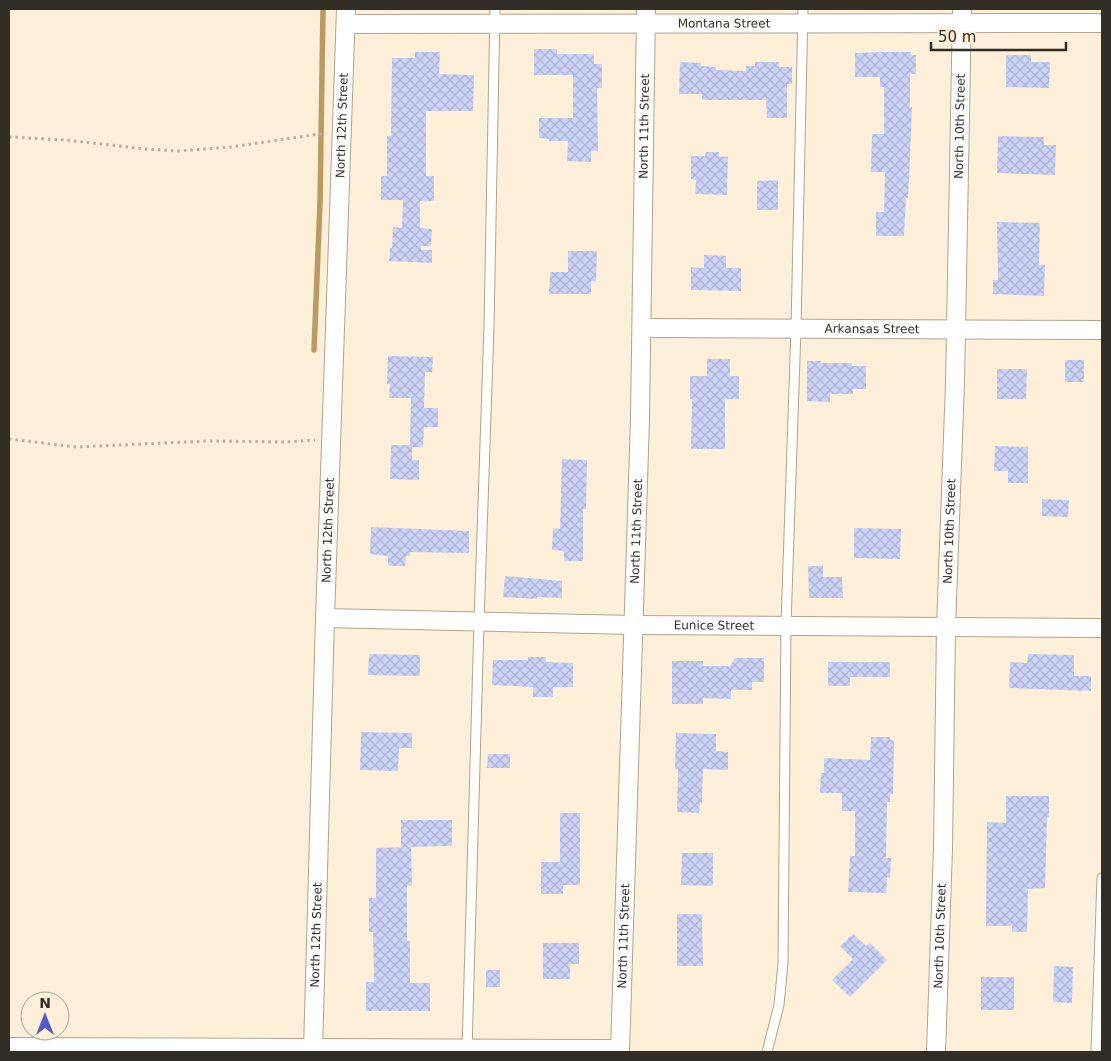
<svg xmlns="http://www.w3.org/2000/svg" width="1111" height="1061" viewBox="0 0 1111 1061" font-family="'DejaVu Sans',sans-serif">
  <defs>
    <pattern id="building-cross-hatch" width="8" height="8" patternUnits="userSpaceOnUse" patternTransform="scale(1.25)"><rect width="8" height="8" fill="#cad2f7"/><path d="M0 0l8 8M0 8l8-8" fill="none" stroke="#aeb5d4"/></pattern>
  </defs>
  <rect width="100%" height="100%" fill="#fdefd8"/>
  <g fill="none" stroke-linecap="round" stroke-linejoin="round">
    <polyline stroke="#bb9a5f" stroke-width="5.5" points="314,350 320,203 323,9"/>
  </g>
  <g fill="url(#building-cross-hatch)">
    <polygon points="534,49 557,49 557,54 594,54 594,64 602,64 602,88 597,88 598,151 591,151 591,162 567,161 568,141 549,141 549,139 539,138 539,118 573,118 573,75 534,75"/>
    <polygon points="415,52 440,52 439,74 474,75 473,111 426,111 426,176 434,176 434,201 420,201 420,228 432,229 431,246 421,246 421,250 432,250 432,263 389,261 390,248 392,248 393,227 402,228 403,200 381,200 381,176 387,176 387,136 391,136 392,58 415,58"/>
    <polygon points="881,52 911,52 910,55 916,55 916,74 910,74 910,107 912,107 910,158 908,198 906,198 904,236 876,236 876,212 884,212 885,172 871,172 872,134 884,134 884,87 880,87 880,77 855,77 855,53"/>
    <polygon points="1006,55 1031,55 1031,62 1050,62 1049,88 1006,87"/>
    <polygon points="680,62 701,63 701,66 716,67 716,70 746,71 746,66 755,66 755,62 779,62 779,67 792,67 792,84 787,84 787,118 767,118 766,100 702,100 702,94 679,94"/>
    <polygon points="998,136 1044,137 1044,145 1056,145 1055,175 997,173"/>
    <polygon points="706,152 719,152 719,156 728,157 727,195 695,194 696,180 691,179 691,156 705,156"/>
    <polygon points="778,180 778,210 757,210 757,181"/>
    <polygon points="997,222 1040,223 1039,265 1045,265 1044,296 993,294 993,280 998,280"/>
    <polygon points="568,251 597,251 596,281 591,281 591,294 549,294 550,272 568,272"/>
    <polygon points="704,255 726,256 726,268 741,268 741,291 691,290 691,267 704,268"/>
    <polygon points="388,356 433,357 432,372 425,372 424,408 438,408 438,427 424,427 423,447 412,447 412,460 419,460 419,480 390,479 391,445 410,445 411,398 389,398 390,384 387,384"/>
    <polygon points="707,359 730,359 730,376 739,376 739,399 725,399 725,449 691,449 692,399 690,399 690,376 707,376"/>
    <rect x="1065" y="360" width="19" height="22"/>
    <polygon points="807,361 821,361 821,363 852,363 852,366 866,366 866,389 853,389 853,394 830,394 830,402 807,401"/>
    <polygon points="997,369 1027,369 1026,399 997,399"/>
    <polygon points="995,446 1028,447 1028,483 1008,483 1008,471 994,471"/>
    <polygon points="562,459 587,460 586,509 583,509 583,561 564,561 564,551 552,550 553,528 560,529"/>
    <polygon points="1042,499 1069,500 1068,517 1042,516"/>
    <polygon points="371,527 469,531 469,553 410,552 410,556 406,556 405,566 388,566 388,556 370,554"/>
    <polygon points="854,528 901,529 900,559 854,558"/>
    <polygon points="808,566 823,566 823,577 842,577 843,598 809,598"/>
    <polygon points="505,576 562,581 562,598 537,597 537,599 503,597"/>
    <polygon points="369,654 420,655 420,676 368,675"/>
    <polygon points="1028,654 1074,655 1074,676 1091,676 1091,691 1009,688 1010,662 1027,663"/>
    <polygon points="528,657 546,657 546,662 573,663 573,687 553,687 553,697 533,697 533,687 492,685 493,660 528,660"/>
    <polygon points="735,658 764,658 764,682 752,682 752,690 731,690 731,699 703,698 703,704 672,704 672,661 703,661 703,666 730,666"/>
    <polygon points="828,662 890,662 890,677 850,677 850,686 828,686"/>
    <polygon points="361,732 412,733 412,748 399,748 398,771 360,770"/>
    <polygon points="676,733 716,734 716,751 728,752 728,770 703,769 702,803 700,803 699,813 677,812 678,769 675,769"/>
    <polygon points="871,737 890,737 890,740 894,740 893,794 890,794 890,802 887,802 886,858 891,858 890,878 887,877 886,893 848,892 850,856 855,856 855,811 842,811 842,793 820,793 821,773 824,773 824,758 870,760"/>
    <polygon points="488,754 510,754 510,768 487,768"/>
    <polygon points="1006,796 1049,796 1049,817 1047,817 1045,888 1028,889 1027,932 1012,932 1012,926 986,926 987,822 1006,823"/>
    <polygon points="560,813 580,813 580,885 563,885 563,894 541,894 541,862 560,862"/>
    <polygon points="401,820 452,820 452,846 401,847"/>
    <polygon points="411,847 412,886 407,886 407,941 410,941 410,983 430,983 430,1011 366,1011 366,982 374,982 373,932 369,932 369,898 376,898 376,848"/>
    <polygon points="682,853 713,853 713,886 681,885"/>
    <polygon points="677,914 702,914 703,966 677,966"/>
    <polygon points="853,934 866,946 870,943 887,960 850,997 832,980 853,959 840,946"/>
    <polygon points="543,943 579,943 579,964 570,964 570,979 543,979"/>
    <polygon points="1054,966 1073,967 1072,1003 1053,1002"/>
    <rect x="486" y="970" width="14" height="17"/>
    <rect x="981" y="977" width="33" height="33"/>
  </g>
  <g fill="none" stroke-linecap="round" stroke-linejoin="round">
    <defs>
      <g id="lane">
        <polyline points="467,1051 479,622 489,326 495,9"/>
        <polyline points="767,1052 779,1005 783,963 786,625 796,328 803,9"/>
        <polyline points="1096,1052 1102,878"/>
      </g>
      <g id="street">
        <path id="s1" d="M346,24L1102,23"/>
        <path id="s2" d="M642,328L1102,330"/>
        <path id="s3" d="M325,618L634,625L1102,628"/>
        <path id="s4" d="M313,1051L325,618L346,9"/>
        <path id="s5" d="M620,1052L640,418L646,9"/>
        <path id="s6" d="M936,1052L943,848L946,627L955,383L962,9"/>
      </g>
      <polyline id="secondary" points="9,1050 610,1052"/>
    </defs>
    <use href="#lane" stroke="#b0a48e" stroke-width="11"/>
    <use href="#street" stroke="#b0a48e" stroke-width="20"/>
    <use href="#secondary" stroke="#b0a48e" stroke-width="26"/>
    <g stroke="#baaf9d" stroke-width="3" stroke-dasharray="2.5 4" stroke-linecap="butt">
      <polyline points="9,137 66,140 145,149 178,151 231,147 326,133"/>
      <polyline points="9,439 76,447 208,441 287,442 315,440"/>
    </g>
    <use href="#lane" stroke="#fff" stroke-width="9"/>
    <use href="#street" stroke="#fff" stroke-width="18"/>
    <use href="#secondary" stroke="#fff" stroke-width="24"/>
  </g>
  <g text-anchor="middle" stroke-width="4" stroke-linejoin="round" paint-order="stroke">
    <g font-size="12" fill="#332e25" stroke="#fdefd8">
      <text dy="4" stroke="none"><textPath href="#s1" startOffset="378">Montana Street</textPath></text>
      <text dy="4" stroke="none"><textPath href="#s4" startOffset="926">North 12th Street</textPath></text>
      <text dy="4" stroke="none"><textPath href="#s5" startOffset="926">North 11th Street</textPath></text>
      <text dy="4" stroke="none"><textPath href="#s6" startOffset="926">North 10th Street</textPath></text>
      <text dy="4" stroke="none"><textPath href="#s2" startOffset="230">Arkansas Street</textPath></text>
      <text dy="4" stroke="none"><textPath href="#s4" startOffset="521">North 12th Street</textPath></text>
      <text dy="4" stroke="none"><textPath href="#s5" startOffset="521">North 11th Street</textPath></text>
      <text dy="4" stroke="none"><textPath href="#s6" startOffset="521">North 10th Street</textPath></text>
      <text dy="4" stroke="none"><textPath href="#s3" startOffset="389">Eunice Street</textPath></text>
      <text dy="4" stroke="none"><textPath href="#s4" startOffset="116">North 12th Street</textPath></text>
      <text dy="4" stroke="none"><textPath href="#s5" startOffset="116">North 11th Street</textPath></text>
      <text dy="4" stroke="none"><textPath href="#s6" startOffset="116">North 10th Street</textPath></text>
    </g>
  </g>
  <rect width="1111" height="1061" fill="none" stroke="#332e25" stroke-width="20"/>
  <g transform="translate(45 1016)"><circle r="24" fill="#fdefd8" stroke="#aca290"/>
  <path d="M0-4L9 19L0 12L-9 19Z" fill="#5058cf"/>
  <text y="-8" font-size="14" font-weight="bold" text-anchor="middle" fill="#332e25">N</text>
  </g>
  <path d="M931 42v8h135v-8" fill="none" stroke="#332e25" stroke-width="2.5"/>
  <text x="938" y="42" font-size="15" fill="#332e25" stroke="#fdefd8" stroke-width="4" paint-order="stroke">50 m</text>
</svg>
